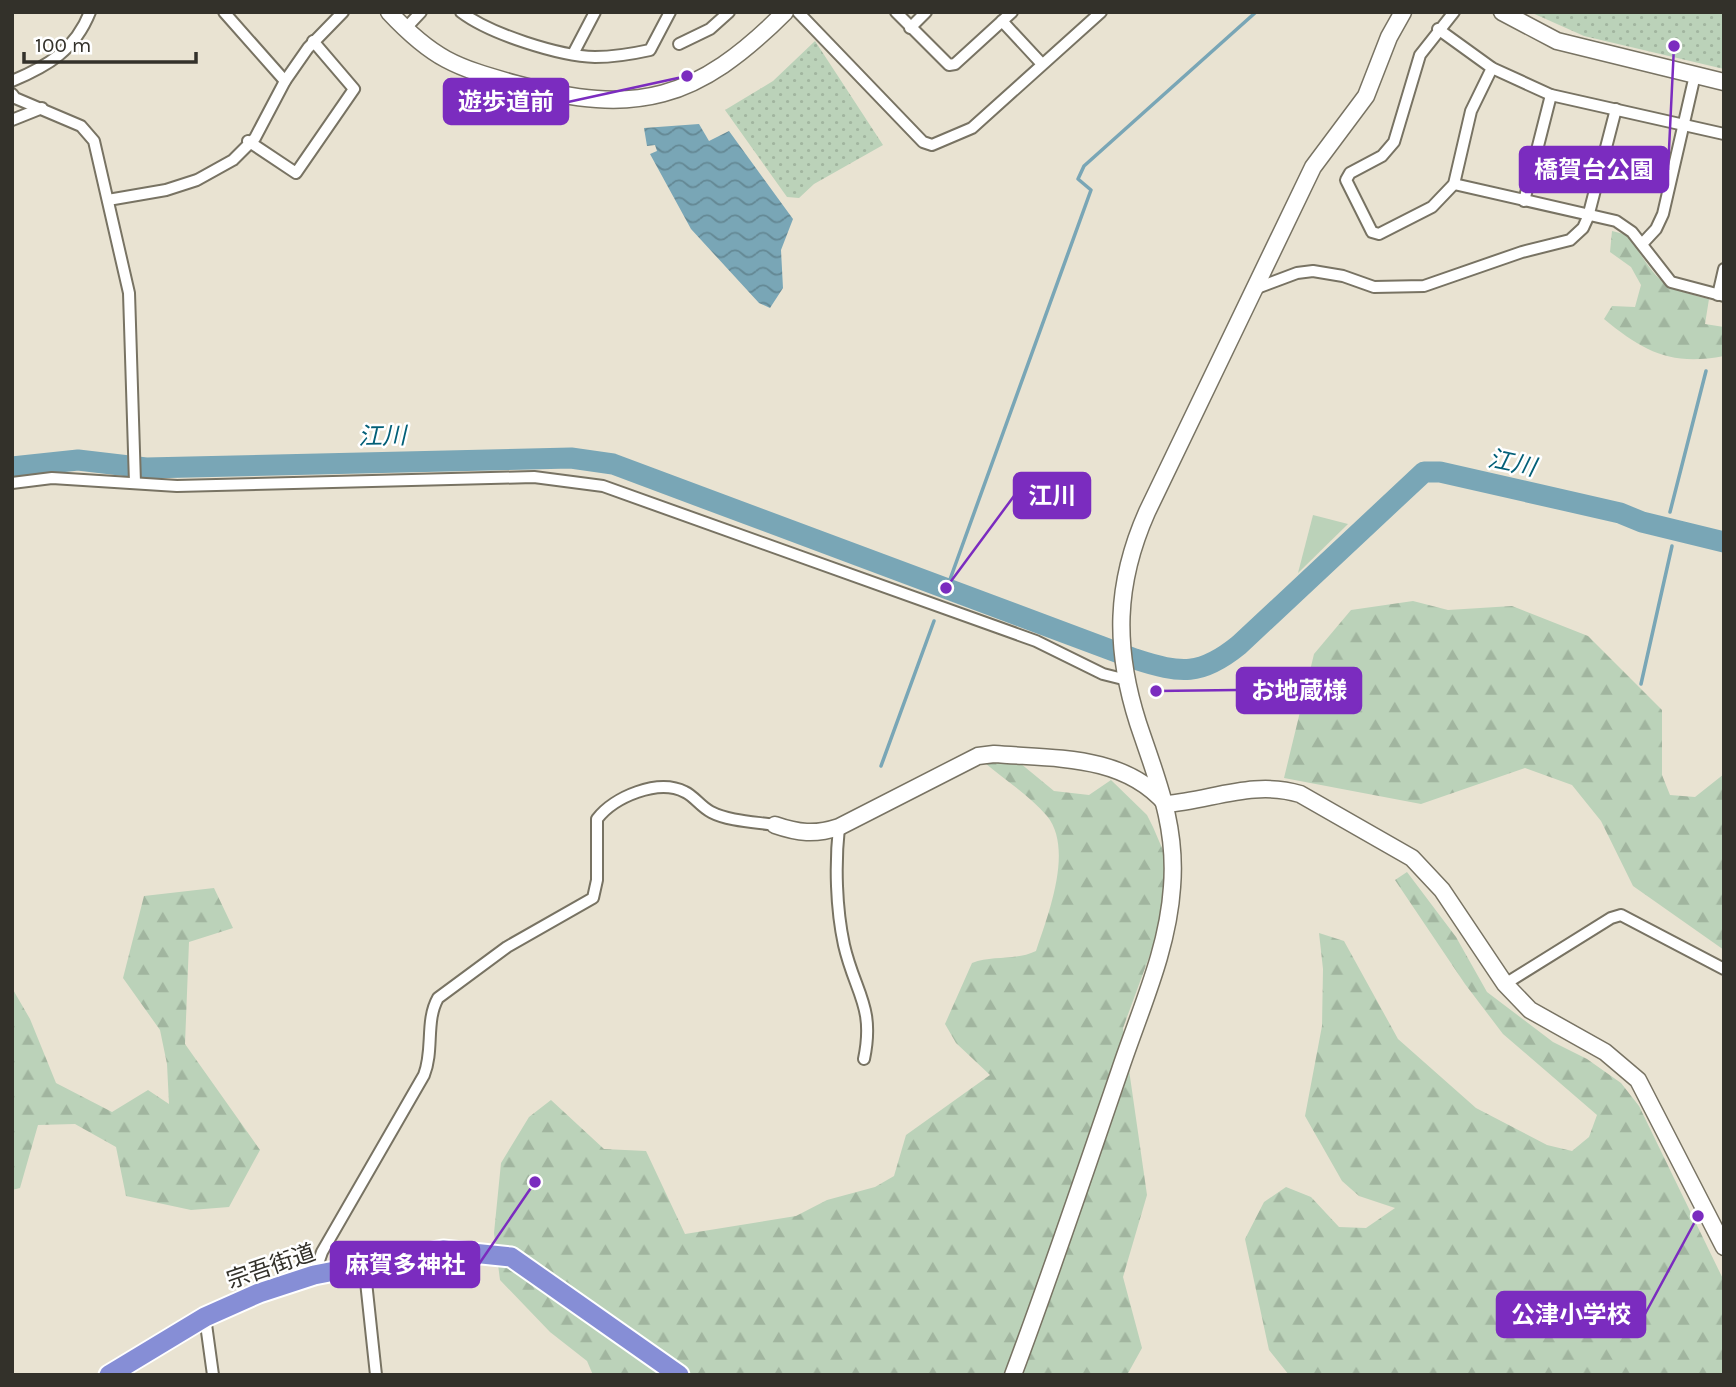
<svg xmlns="http://www.w3.org/2000/svg" width="1736" height="1387" viewBox="0 0 1736 1387" font-family="Karla,'Noto Sans JP',sans-serif">
  <defs>
    <pattern id="forest-firs" width="22" height="20" patternUnits="userSpaceOnUse" patternTransform="scale(1.75)"><rect width="22" height="20" fill="#bbd2b9"/><path d="M5 1l3.5 6h-7zM16 11l3.5 6h-7z" fill="#a1b59f"/></pattern>
    <pattern id="park-dots" width="8" height="8" patternUnits="userSpaceOnUse" patternTransform="scale(1.75)"><rect width="8" height="8" fill="#bbd2b9"/><path d="M2 2h.1M6 6h.1" fill="none" stroke="#a1b59f" stroke-width="1.8" stroke-linecap="round"/></pattern>
    <pattern id="water-waves" width="16" height="10" patternUnits="userSpaceOnUse" patternTransform="scale(1.75)"><rect width="16" height="10" fill="#79a6b6"/><path d="M0 5q4-4 8 0t8 0" fill="none" stroke="#648894"/></pattern>
  </defs>
  <rect width="100%" height="100%" fill="#e9e3d2"/>
  <polygon fill="#bbd2b9" points="1313,515 1348,524 1298,573"/>
  <g fill="url(#forest-firs)">
    <path d="M1612,231L1628,235C1657,279 1657,287 1709,299L1705,324L1724,327V356C1671,366 1644,352 1604,319L1612,306L1635,307L1641,285L1631,267L1610,252Z"/>
    <polygon points="1413,601 1448,610 1512,606 1588,636 1662,710 1662,775 1670,795 1695,797 1724,774 1724,950 1633,886 1601,821 1572,785 1525,768 1421,804 1284,778 1314,654 1351,610"/>
    <path d="M985,763H1020L1054,791L1089,795L1111,780L1147,815L1153,827L1165,855L1170,900L1123,1028L1147,1195L1123,1277L1142,1348L1127,1375H593L587,1361L550,1332L500,1280L494,1233L501,1163L529,1117L551,1100L604,1149L646,1151L685,1234L796,1216L827,1200L875,1187L894,1176L906,1135L990,1075L956,1043L945,1024L972,963C993,955 1015,961 1036,951C1048,915 1074,849 1047,816C1030,796 1005,780 985,763Z"/>
    <polygon points="1407,872 1456,937 1487,992 1553,1042 1587,1059 1621,1083 1639,1106 1724,1281 1724,1375 1289,1375 1269,1350 1245,1239 1264,1202 1286,1187 1311,1197 1339,1227 1366,1228 1395,1208 1359,1196 1342,1181 1305,1116 1322,1026 1323,969 1319,933 1344,941 1398,1039 1476,1108 1547,1145 1572,1151 1589,1137 1597,1115 1503,1034 1465,984 1395,880"/>
    <polygon points="214,888 233,928 189,942 185,1044 260,1150 229,1207 191,1210 126,1196 116,1147 75,1124 38,1125 20,1188 12,1190 12,988 30,1019 56,1083 112,1112 148,1090 169,1104 167,1064 160,1030 123,978 144,896"/>
  </g>
  <g fill="url(#park-dots)">
    <polygon points="1530,12 1724,12 1724,69 1584,36"/>
    <polygon points="815,41 883,145 814,184 799,198 787,197 725,110 773,81"/>
  </g>
  <polygon fill="url(#water-waves)" points="699,124 709,141 729,131 793,219 781,250 783,288 770,308 759,303 691,229 650,154 657,151 655,145 647,146 644,128"/>
  <g fill="none" stroke-linecap="round" stroke-linejoin="round">
    <g stroke="#79a6b6" stroke-width="3.5">
      <polyline points="1670,512 1706,371"/>
      <polyline points="1665,528 1667,521"/>
      <polyline points="1673,536 1674,530"/>
      <polyline points="944,596 1091,190 1078,179 1084,166 1256,12"/>
      <polyline points="1641,684 1672,546"/>
      <polyline points="881,766 934,621"/>
    </g>
    <path stroke="#79a6b6" stroke-width="21" d="M12,467L78,460L146,468L571,458L613,464L1135,659C1181,674 1201,676 1239,645L1424,472H1440L1620,513L1642,522L1724,542"/>
    <defs>
      <g id="street">
        <polyline points="224,12 285,81"/>
        <path d="M461,12C490,34 559,56 595,57C613,57 632,54 650,50L670,12"/>
        <polyline points="798,12 923,142 932,145 972,128 1101,12"/>
        <polyline points="896,12 949,65 955,64 1012,12"/>
        <polyline points="1454,12 1420,55 1394,142 1382,156 1350,173 1346,180 1372,232 1379,234 1432,207 1454,184 1471,111 1492,68"/>
        <polyline points="1002,21 1041,63"/>
        <polyline points="910,28 926,12"/>
        <polyline points="405,29 421,12"/>
        <polyline points="1438,29 1492,68 1551,95 1724,134"/>
        <polyline points="679,44 710,29 729,12"/>
        <polyline points="573,54 595,12"/>
        <path d="M12,81C48,66 75,50 90,12"/>
        <polyline points="12,94 15,98 81,126 94,141 129,293 135,483"/>
        <polyline points="12,120 42,108"/>
        <polyline points="248,141 296,173 354,89 313,41"/>
        <polyline points="1454,184 1616,221 1632,232 1671,282 1724,296"/>
        <polyline points="108,200 166,190 197,180 233,160 255,138 285,81 308,48 343,12"/>
        <polyline points="1524,201 1551,95"/>
        <polyline points="1642,244 1656,229 1663,214 1695,75"/>
        <polyline points="1257,288 1297,273 1313,271 1343,276 1374,287 1424,286 1522,252 1570,240 1583,228 1588,217 1616,109"/>
        <polyline points="1718,295 1724,269"/>
        <polyline points="12,483 52,478 177,486 534,477 603,486 1036,641 1103,674 1127,680"/>
        <path d="M839,827C835,864 836,908 844,945C855,993 875,1006 864,1059"/>
        <polyline points="1505,984 1611,918 1621,915 1724,969"/>
        <polyline points="364,1263 376,1375"/>
        <path d="M314,1275L322,1252L424,1075C434,1050 425,1021 438,998L507,947L593,898L597,880V819C614,797 658,778 685,792C694,796 701,807 711,812C728,821 755,822 775,825"/>
        <polyline points="205,1317 213,1375"/>
      </g>
      <g id="secondary">
        <path d="M389,12C433,59 455,67 516,84C637,117 697,100 785,12"/>
        <polyline points="1502,12 1557,41 1724,82"/>
        <path d="M1166,804C1212,800 1254,780 1300,794L1412,858L1442,890L1505,984L1530,1010L1605,1052L1638,1080L1724,1247"/>
        <path d="M775,825C798,833 815,835 839,827L978,756L994,754C1054,759 1123,754 1166,804"/>
        <path d="M1013,1375C1051,1274 1085,1172 1120,1070C1140,1010 1168,950 1172,887C1177,825 1157,780 1138,723C1114,648 1115,584 1147,512L1313,167L1366,96L1389,37L1403,12"/>
      </g>
      <polyline id="highway" points="109,1375 205,1317 259,1293 314,1275 443,1250 511,1257 679,1375"/>
    </defs>
    <use href="#street" stroke="#787363" stroke-width="14"/>
    <use href="#secondary" stroke="#787363" stroke-width="19"/>
    <use href="#highway" stroke="#fff" stroke-width="23"/>
    <use href="#street" stroke="#fff" stroke-width="10"/>
    <use href="#secondary" stroke="#fff" stroke-width="16"/>
    <use href="#highway" stroke="#868ed6" stroke-width="19"/>
  </g>
  <g text-anchor="middle" stroke-width="5" stroke-linejoin="round" paint-order="stroke">
    <g font-size="23" fill="#33312a" stroke="#fff">
      <text transform="translate(271 1266) rotate(-19)" y="8">宗吾街道</text>
    </g>
    <g font-size="24" font-style="italic" fill="#025f77" stroke="#fff">
      <text transform="translate(382 436) rotate(-1)" y="8">江川</text>
      <text transform="translate(1512 463) rotate(12)" y="8">江川</text>
    </g>
  </g>
  <path fill="none" stroke="#7b2cbf" stroke-width="2.5" d="M687 76L568 102M1674 46L1668 170M946 588L1014 496M1156 691L1237 690M535 1182L479 1264M1698 1216L1645 1314"/>
  <g fill="#7b2cbf" stroke="#fff" stroke-width="2.5">
    <circle cx="687" cy="76" r="7"/>
    <circle cx="1674" cy="46" r="7"/>
    <circle cx="946" cy="588" r="7"/>
    <circle cx="1156" cy="691" r="7"/>
    <circle cx="535" cy="1182" r="7"/>
    <circle cx="1698" cy="1216" r="7"/>
  </g>
  <g fill="#7b2cbf" stroke="#7b2cbf" stroke-width="2.5">
    <rect x="444" y="79" width="124" height="45" rx="7"/>
    <rect x="1520" y="147" width="148" height="45" rx="7"/>
    <rect x="1014" y="473" width="76" height="45" rx="7"/>
    <rect x="1237" y="668" width="124" height="45" rx="7"/>
    <rect x="331" y="1242" width="148" height="45" rx="7"/>
    <rect x="1497" y="1292" width="148" height="45" rx="7"/>
  </g>
  <g font-size="24" text-anchor="middle" font-weight="bold" fill="#fff">
    <text x="506" y="110">遊歩道前</text>
    <text x="1594" y="178">橋賀台公園</text>
    <text x="1052" y="504">江川</text>
    <text x="1299" y="699">お地蔵様</text>
    <text x="405" y="1273">麻賀多神社</text>
    <text x="1571" y="1323">公津小学校</text>
  </g>
  <rect width="1736" height="1387" fill="none" stroke="#33312a" stroke-width="28"/>
  <path d="M24 52v10h172v-10" fill="none" stroke="#33312a" stroke-width="3.5"/>
  <text x="35" y="52" font-size="21" fill="#33312a" stroke="#ffffff" stroke-width="5" paint-order="stroke">100 m</text>
</svg>
